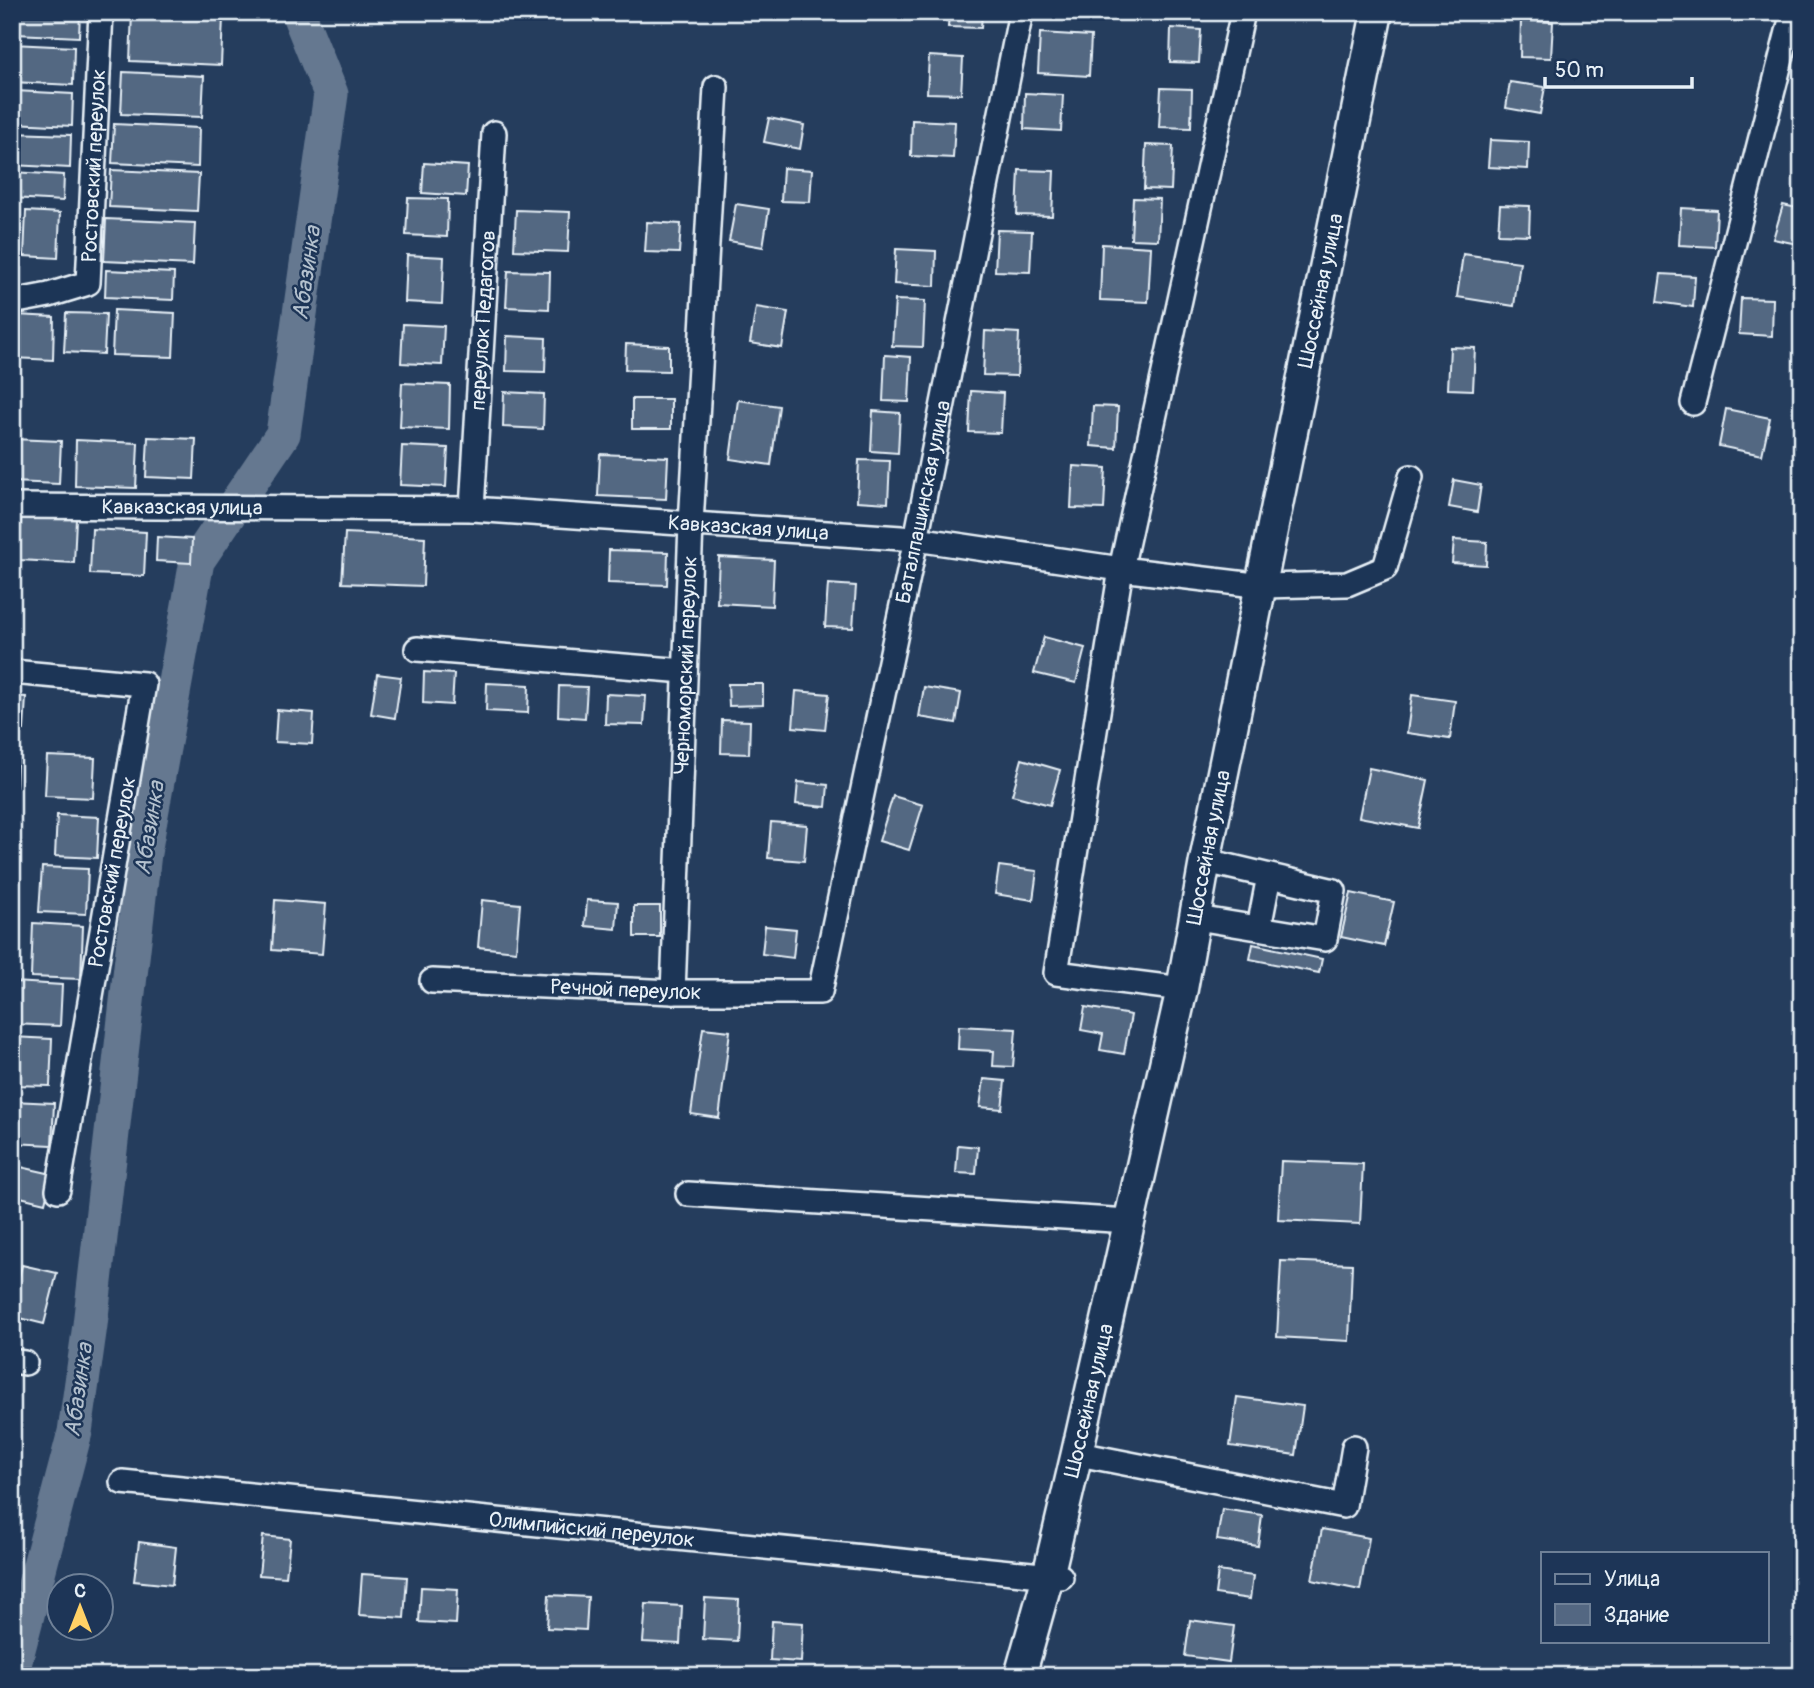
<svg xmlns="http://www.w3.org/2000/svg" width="1814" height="1688" viewBox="0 0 1814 1688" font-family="Pangolin,sans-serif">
  <rect width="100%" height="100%" fill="#253d5d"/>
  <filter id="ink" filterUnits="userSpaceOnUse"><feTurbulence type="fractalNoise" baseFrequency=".0143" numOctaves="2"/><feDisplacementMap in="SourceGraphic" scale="14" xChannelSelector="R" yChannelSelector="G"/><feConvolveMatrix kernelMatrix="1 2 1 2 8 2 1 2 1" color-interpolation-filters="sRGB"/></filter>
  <g filter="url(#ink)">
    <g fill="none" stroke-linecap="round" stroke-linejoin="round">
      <polyline stroke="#657890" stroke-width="35" points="12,1672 75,1432 90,1325 144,853 197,561 283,434 331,94 298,12"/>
    </g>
    <g fill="#536782" stroke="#e8f1f8" stroke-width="2">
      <polygon points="18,12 80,12 79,37 16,34"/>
      <polygon points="949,12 982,12 981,28 948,27"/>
      <polygon points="132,13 223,17 221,65 130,61"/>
      <polygon points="1521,20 1553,22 1551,58 1520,57"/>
      <polygon points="1171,28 1201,30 1199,63 1170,62"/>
      <polygon points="1040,33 1091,36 1089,76 1038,73"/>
      <polygon points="12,44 74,47 73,85 12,82"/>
      <polygon points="929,56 963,58 961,94 927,93"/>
      <polygon points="123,72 204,76 202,117 121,114"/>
      <polygon points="1510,82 1545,87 1540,114 1506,108"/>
      <polygon points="1161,88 1192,89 1191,128 1159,127"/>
      <polygon points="15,91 73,94 72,126 14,123"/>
      <polygon points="1025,93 1063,95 1061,131 1024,129"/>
      <polygon points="769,118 804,125 800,149 764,142"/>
      <polygon points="912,120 955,122 953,158 911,156"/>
      <polygon points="114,124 199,128 198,167 112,163"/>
      <polygon points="12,133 71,135 70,168 12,165"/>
      <polygon points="1490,140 1529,142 1528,169 1488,167"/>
      <polygon points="1146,145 1173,146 1171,190 1144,189"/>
      <polygon points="424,163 468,166 466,196 422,193"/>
      <polygon points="783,168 812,170 810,202 781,201"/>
      <polygon points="111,170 199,174 197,211 109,207"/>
      <polygon points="1019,170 1054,171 1052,216 1017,215"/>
      <polygon points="12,172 64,175 63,201 12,198"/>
      <polygon points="408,198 448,199 447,237 406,235"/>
      <polygon points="1133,198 1160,199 1158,240 1131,239"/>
      <polygon points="736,204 769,209 763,247 729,241"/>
      <polygon points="1500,205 1530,206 1529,235 1498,234"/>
      <polygon points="1783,205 1802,209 1802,245 1773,239"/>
      <polygon points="1681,208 1717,210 1715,247 1679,245"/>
      <polygon points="516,210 570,212 568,252 514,250"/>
      <polygon points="26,211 60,213 58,258 24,256"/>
      <polygon points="106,219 195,223 193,265 104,261"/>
      <polygon points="647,222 681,224 679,253 645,252"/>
      <polygon points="997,230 1032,231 1030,272 995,271"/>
      <polygon points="1102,244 1151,247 1148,302 1100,300"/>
      <polygon points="896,249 936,251 935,286 894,284"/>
      <polygon points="1463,254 1520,262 1514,306 1457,297"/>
      <polygon points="407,255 444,257 442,304 405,302"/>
      <polygon points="106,270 174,273 173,300 105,297"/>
      <polygon points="508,271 550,272 549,309 506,307"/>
      <polygon points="1661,274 1695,276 1693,307 1657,302"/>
      <polygon points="1741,298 1773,299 1772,336 1739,334"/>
      <polygon points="895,300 925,301 923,347 892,346"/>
      <polygon points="756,307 788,312 782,348 750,343"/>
      <polygon points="114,310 175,313 173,357 112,355"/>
      <polygon points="66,313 106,314 104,354 64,352"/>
      <polygon points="16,315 54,317 53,360 14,358"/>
      <polygon points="403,324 444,326 442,365 401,363"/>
      <polygon points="985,331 1019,333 1017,376 983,375"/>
      <polygon points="507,336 546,338 545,372 506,371"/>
      <polygon points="626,344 669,346 669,371 625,370"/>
      <polygon points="1450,347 1475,348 1473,390 1448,389"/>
      <polygon points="885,355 911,357 909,402 883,401"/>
      <polygon points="402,383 450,385 449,429 400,427"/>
      <polygon points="971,391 1003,393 1001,433 969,432"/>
      <polygon points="504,392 544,394 543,429 503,427"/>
      <rect x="632" y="399" width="39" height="30"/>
      <polygon points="738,400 779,406 771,465 730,459"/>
      <polygon points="1093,406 1118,407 1116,448 1091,446"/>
      <polygon points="1726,409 1770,418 1762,455 1719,446"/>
      <polygon points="873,411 900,413 898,453 871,451"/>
      <polygon points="148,437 196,439 194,479 146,477"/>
      <polygon points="12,439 61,441 59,484 12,482"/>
      <polygon points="76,440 138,443 136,488 75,486"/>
      <polygon points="402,446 448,448 446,487 400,485"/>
      <polygon points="600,454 668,457 666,499 598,496"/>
      <polygon points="859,460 890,461 888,503 857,501"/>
      <polygon points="1073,466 1106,468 1104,509 1071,508"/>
      <polygon points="1454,480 1481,485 1477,512 1449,507"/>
      <polygon points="21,516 76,519 74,563 19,560"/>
      <polygon points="92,529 146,532 144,576 90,574"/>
      <polygon points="345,533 425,537 423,586 342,583"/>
      <polygon points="157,537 192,539 191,563 156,561"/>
      <polygon points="1454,540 1487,542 1486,565 1452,563"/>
      <polygon points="609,550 668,552 667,585 608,583"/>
      <polygon points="719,557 774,560 772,606 717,603"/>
      <polygon points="828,584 856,586 853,628 825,627"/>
      <polygon points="1044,637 1085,648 1076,683 1034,673"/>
      <polygon points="424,672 454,674 452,705 423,703"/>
      <polygon points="377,674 401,677 395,718 371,714"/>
      <polygon points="487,683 529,685 528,713 486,711"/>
      <polygon points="728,684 763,684 763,705 729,706"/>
      <polygon points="559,686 587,687 585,718 558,716"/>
      <polygon points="924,687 961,693 956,723 919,717"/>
      <polygon points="796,691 829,694 825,730 793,727"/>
      <polygon points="606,694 646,696 644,725 605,724"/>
      <polygon points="1412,695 1455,701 1450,739 1407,733"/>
      <polygon points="12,696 26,697 24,730 12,730"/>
      <polygon points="277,710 314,713 312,744 275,742"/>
      <polygon points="722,720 750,721 749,754 721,753"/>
      <polygon points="12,738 18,739 16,787 12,787"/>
      <polygon points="47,756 95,758 93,798 45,796"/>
      <polygon points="1022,759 1060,770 1050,805 1012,795"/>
      <polygon points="1369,768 1428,780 1418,828 1359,817"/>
      <polygon points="798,782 828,785 826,807 796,804"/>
      <polygon points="12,795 16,795 14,836 12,836"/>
      <polygon points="893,796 923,805 909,850 879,841"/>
      <polygon points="57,815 99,817 97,858 55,856"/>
      <polygon points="771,822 807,825 804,861 768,858"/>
      <polygon points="999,866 1037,871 1033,900 995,894"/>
      <polygon points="42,867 88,869 86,914 39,912"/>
      <polygon points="1351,893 1394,902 1384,946 1341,937"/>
      <polygon points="275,900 326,904 322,954 272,950"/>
      <polygon points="482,900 520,904 516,951 478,947"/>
      <polygon points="587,900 618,902 616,929 585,926"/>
      <rect x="634" y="906" width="26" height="31"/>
      <polygon points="33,923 83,926 81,979 31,977"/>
      <polygon points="765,926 796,929 793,958 762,954"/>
      <polygon points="1253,944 1322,959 1319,973 1250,959"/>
      <polygon points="14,982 62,985 60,1026 12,1024"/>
      <polygon points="1085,1007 1131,1015 1124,1054 1100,1050 1103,1034 1081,1030"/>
      <polygon points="959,1026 1016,1029 1013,1067 993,1066 994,1051 958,1049"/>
      <polygon points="703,1028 730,1031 719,1118 691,1114"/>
      <polygon points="12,1037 52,1039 50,1086 12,1085"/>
      <polygon points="984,1079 1005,1081 1002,1109 980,1107"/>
      <polygon points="12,1101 54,1103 52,1145 12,1143"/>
      <polygon points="958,1145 978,1147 976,1174 956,1173"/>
      <polygon points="1281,1161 1363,1164 1360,1224 1278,1220"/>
      <polygon points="12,1165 52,1174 45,1203 12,1195"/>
      <polygon points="1281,1261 1352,1264 1349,1341 1277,1337"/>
      <polygon points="22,1265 57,1273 44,1324 12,1316 12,1305"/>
      <polygon points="1237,1397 1303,1406 1296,1455 1230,1446"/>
      <polygon points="1222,1509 1262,1515 1258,1546 1217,1540"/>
      <polygon points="1322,1529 1369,1538 1360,1590 1312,1580"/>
      <polygon points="263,1536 290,1539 286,1577 259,1575"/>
      <polygon points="139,1542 176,1547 172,1585 134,1581"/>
      <polygon points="1218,1571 1253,1576 1250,1599 1215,1594"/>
      <polygon points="362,1574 407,1577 404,1618 359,1615"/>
      <polygon points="421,1587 458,1589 456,1624 419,1622"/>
      <polygon points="549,1595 588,1597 586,1630 547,1628"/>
      <polygon points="705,1598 739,1600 737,1641 703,1639"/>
      <polygon points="646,1604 682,1606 680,1644 643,1642"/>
      <polygon points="1190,1620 1234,1626 1229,1662 1185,1656"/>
      <polygon points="772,1621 803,1623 801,1662 770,1660"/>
    </g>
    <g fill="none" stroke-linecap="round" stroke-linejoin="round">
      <defs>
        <g id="minor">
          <path id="s1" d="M12,302L49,295L88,283L101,12"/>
          <polyline points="1693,403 1793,12"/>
          <path id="s2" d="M12,506L472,509L916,539L1121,569L1263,586L1347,584L1385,568L1411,477"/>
          <path id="s3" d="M472,509L494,133"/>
          <polyline points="417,649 685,671"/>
          <polyline points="12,672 144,684 58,1190"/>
          <polyline points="1203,919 1325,939 1334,891 1215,863"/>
          <polyline points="1259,928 1269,876"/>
          <path id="s4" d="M432,981L673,992H820L916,539L1021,12"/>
          <polyline points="1182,989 1056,973 1121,569 1243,12"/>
          <path id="s5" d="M673,992L691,524L716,87"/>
          <polyline points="688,1194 1129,1221"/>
          <polyline points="12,1361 25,1363"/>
          <polyline points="1089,1456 1344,1506 1354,1447"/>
          <path id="s6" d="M122,1482L1061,1577"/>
        </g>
        <g id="major">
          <path id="s7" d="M1020,1676L1048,1576L1077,1453L1182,989L1205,861L1377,12"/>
        </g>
      </defs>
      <use href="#minor" stroke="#e8f1f8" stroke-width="28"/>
      <use href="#major" stroke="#e8f1f8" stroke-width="35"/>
      <use href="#minor" stroke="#1d3557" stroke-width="23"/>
      <use href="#major" stroke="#1d3557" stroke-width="30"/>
    </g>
  </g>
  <g text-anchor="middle" stroke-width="5" stroke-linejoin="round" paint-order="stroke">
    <g font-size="21" fill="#e8f1f8" stroke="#1d3557">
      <text dy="7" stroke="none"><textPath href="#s1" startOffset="196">Ростовский переулок</textPath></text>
      <text dy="7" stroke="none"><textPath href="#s7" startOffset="1418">Шоссейная улица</textPath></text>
      <text dy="7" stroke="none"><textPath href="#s3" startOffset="189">переулок Педагогов</textPath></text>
      <text dy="7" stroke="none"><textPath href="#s4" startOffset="889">Баталпашинская улица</textPath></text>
      <text dy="7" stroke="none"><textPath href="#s2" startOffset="170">Кавказская улица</textPath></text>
      <text dy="7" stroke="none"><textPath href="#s2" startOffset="737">Кавказская улица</textPath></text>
      <text dy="7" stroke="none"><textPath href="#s5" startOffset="327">Черноморский переулок</textPath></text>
      <text dy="7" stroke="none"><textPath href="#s7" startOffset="850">Шоссейная улица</textPath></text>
      <text transform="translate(112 872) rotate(-80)" y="7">Ростовский переулок</text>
      <text dy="7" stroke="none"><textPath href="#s4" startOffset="194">Речной переулок</textPath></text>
      <text dy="7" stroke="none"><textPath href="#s7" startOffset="284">Шоссейная улица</textPath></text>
      <text dy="7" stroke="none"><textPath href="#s6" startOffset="472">Олимпийский переулок</textPath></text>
    </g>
    <g font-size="23" font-style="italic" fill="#b4c1ce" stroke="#1d3557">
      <text transform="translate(306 273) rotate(-82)" y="8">Абазинка</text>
      <text transform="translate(149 828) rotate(-81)" y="8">Абазинка</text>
      <text transform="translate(78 1390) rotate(-82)" y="8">Абазинка</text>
    </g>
  </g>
  <rect width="1814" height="1688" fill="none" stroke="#1d3557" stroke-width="42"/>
  <rect x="21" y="21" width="1772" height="1646" fill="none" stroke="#e8f1f8" stroke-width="2.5" filter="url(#ink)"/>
  <rect x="1541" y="1552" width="228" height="91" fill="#1d3557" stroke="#6e8097" stroke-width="2"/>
  <rect x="1555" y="1574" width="35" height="10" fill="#1d3557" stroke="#6e8097" stroke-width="2"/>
  <text x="1604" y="1586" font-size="21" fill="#e8f1f8">Улица</text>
  <rect x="1555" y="1604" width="35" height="21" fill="#536782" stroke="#6e8097" stroke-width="2"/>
  <text x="1604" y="1622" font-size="21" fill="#e8f1f8">Здание</text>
  <g transform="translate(80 1607)"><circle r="33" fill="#1d3557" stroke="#6e8097" stroke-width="2"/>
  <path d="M0-5L12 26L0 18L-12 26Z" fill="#ffd166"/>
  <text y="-10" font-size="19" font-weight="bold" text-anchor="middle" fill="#e8f1f8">С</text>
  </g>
  <path d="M1545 77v10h147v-10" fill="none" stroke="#e8f1f8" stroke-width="3.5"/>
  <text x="1555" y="77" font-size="21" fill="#e8f1f8" stroke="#1d3557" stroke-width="5" paint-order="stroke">50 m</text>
</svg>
